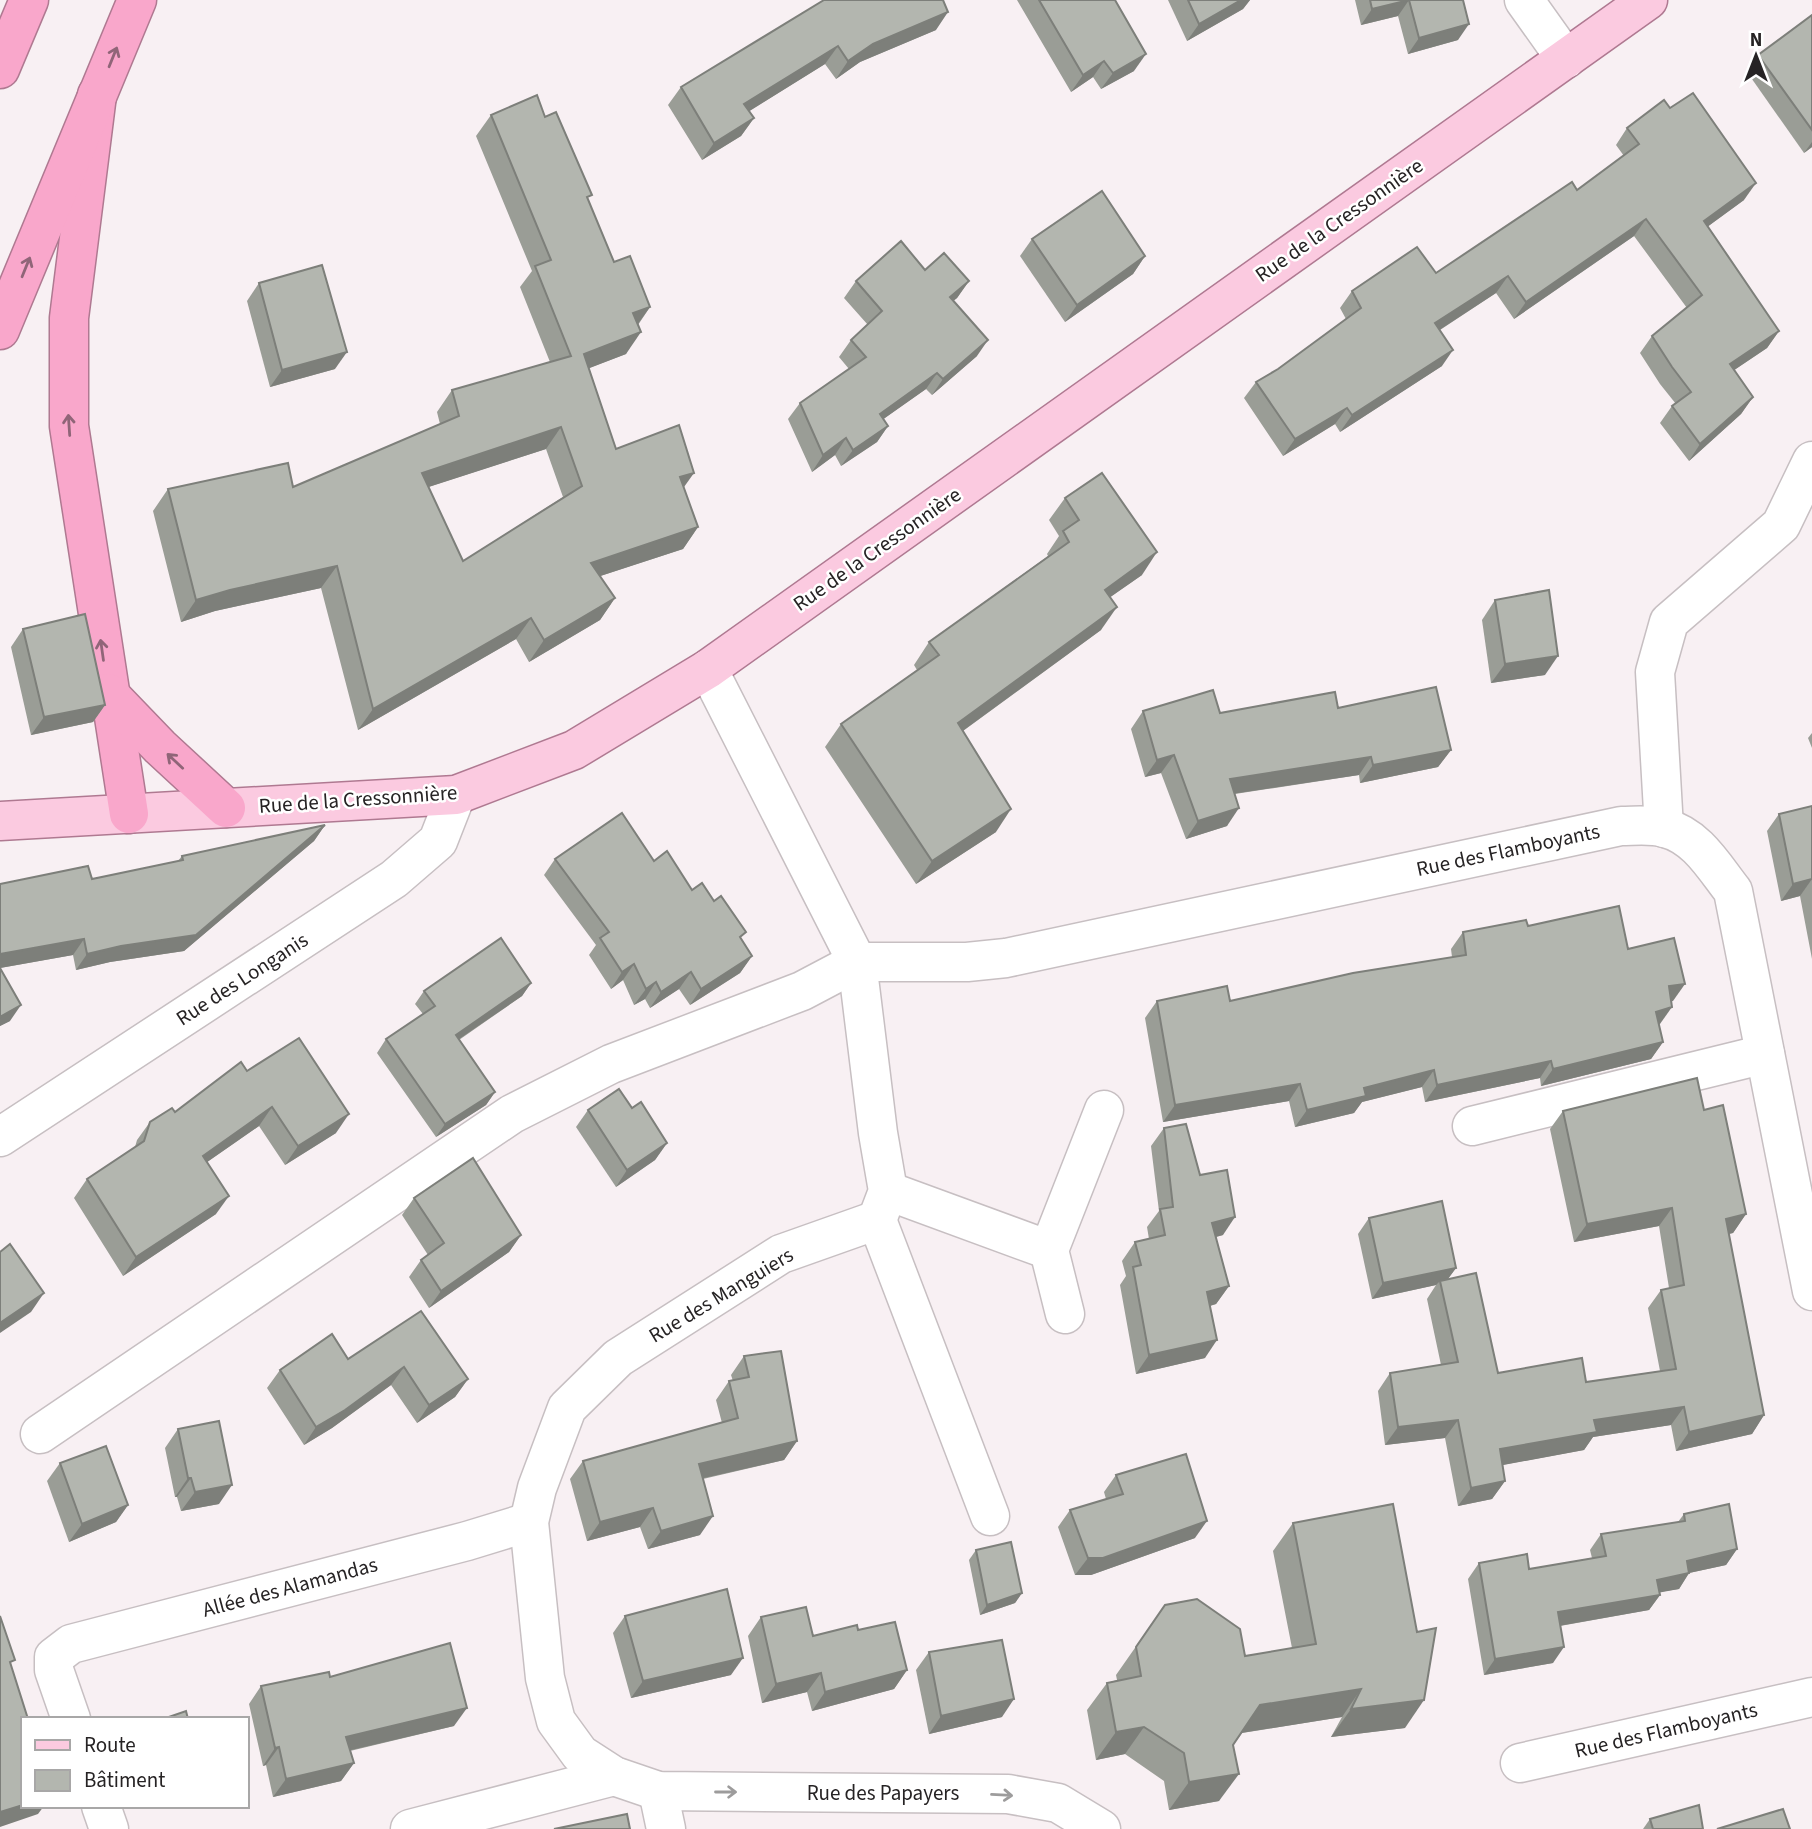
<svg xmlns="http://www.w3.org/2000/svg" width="1812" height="1829" viewBox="0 0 1812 1829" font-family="'Source Sans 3',sans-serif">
  <rect width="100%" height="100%" fill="#f8f0f3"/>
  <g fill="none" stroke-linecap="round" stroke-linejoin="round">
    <defs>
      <g id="minor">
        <polyline points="1524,0 1566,59"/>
        <polyline points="708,669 857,962 878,1133 888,1191 877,1220"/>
        <polyline points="1664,828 1655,672 1669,622 1781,525 1812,461"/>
        <polyline points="1472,1126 1765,1054"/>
        <polyline points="0,1137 394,879 438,841 456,795"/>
        <polyline points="888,1191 1049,1250"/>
        <polyline points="877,1220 781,1254 618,1358 567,1408 537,1488 529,1522 545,1678 556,1721 580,1754 614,1776 658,1791 1008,1794 1058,1803 1101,1829"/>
        <polyline points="877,1220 990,1516"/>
        <polyline points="1065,1314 1049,1250 1104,1110"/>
        <path d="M40,1434L512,1114L611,1064L802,991L857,962H967L1006,958L1621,826C1635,826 1652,824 1665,828C1697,836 1714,867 1733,891L1812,1291"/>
        <polyline points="71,1719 54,1670 54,1657 71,1644 467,1541 529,1522"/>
        <polyline points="1520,1763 1812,1697"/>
        <polyline points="658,1791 666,1829"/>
        <polyline points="101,1806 109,1829"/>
        <polyline points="410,1829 614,1776"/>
      </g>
      <polyline id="major" points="0,821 456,795 574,750 708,669 1648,0"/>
      <g id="highway">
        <polyline points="0,69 29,0"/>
        <polyline points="97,95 69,318 69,426 129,814"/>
        <polyline points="0,330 137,0"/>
        <polyline points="108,693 160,747 226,808"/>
      </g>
    </defs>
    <use href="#minor" stroke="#c7bfc2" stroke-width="41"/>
    <use href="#major" stroke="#af7991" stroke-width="41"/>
    <use href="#highway" stroke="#af7991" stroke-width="41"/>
    <use href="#minor" stroke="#fff" stroke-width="38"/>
    <use href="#major" stroke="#fbcae0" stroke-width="38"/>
    <use href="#highway" stroke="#f9a7cb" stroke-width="38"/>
  </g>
  <g fill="#9a9d96" fill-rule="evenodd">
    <polygon points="824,0 936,30 860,62 836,79 825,64 749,111 754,118 741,136 702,160 668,105 681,87"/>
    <polygon points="1017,0 1115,0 1134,71 1101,89 1093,77 1071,92"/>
    <polygon points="1168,0 1250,0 1243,9 1187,41"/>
    <polygon points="1355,0 1463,0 1458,40 1408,54 1398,16 1361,25"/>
    <polygon points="1812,15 1812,147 1804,153 1747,72 1758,55"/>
    <polygon points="1670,108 1744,200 1707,227 1779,331 1767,348 1734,370 1753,397 1741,414 1689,461 1660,423 1672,406 1676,404 1660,384 1640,353 1652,336 1687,308 1634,236 1514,319 1496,293 1440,330 1442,366 1340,432 1335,424 1283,456 1244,398 1256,382 1278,369 1346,319 1340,308 1352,291 1436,273 1577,190 1624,156 1616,145 1627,128"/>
    <path d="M491,115L545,117L588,200L614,262L650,307L638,325L626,354L589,368L616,449L683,487L698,527L683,549L600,576L615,598L600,620L529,662L516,639L358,730L321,588L215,611L181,622L153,511L168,489L293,487L440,424L437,412L452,390L550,362L520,287L532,271L476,136ZM546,449L563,497L463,561L428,487Z"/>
    <polygon points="1032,239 1145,256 1133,274 1065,322 1020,256"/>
    <polygon points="925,270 969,281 957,298 953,301 977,356 932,395 926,389 883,419 888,426 877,442 841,466 835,455 812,472 788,419 800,403 849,369 839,357 851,340 868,325 844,298 856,281"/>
    <polygon points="259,283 335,369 270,387 247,301"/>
    <polygon points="1065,498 1142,575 1110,597 1101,630 963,731 996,832 916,884 825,747 841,724 917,670 914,665 929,642 1048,556 1047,554 1059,536 1049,520"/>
    <polygon points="1495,600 1545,675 1491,683 1482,620"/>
    <polygon points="23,629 105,705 93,722 31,735 11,647"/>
    <polygon points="1338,708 1451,750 1438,767 1360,783 1359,775 1235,794 1227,826 1186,839 1161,773 1145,777 1131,729 1143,711 1220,713"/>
    <polygon points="1812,733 1812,748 1808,738"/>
    <polygon points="1812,806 1812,959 1800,896 1781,901 1767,831 1779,814"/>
    <polygon points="325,825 314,841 184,951 110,962 76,970 73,955 0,968 10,1021 0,1026 0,884 92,879 178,861 182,856"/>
    <polygon points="555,859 654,861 692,890 741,939 752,956 740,973 690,1005 679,989 650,1008 645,999 634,1005 623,980 611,989 589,955 596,945 544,875"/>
    <polygon points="1528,926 1628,949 1673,1001 1671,1001 1659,1024 1663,1042 1651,1059 1541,1086 1540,1078 1425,1102 1422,1087 1362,1102 1354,1113 1295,1127 1289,1101 1163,1122 1145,1018 1157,1001 1230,1001 1452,957 1451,949 1463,932"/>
    <polygon points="531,983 522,996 459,1040 495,1092 486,1105 436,1137 377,1053 386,1039 423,1014 415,1004 424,991"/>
    <polygon points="247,1071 336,1133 285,1165 259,1126 207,1162 216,1214 123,1276 74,1198 87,1179 135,1147 137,1140 150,1122 175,1112"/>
    <polygon points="632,1108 667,1143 655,1160 616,1187 576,1127 588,1110"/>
    <polygon points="1704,1110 1746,1214 1733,1233 1729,1234 1764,1415 1752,1434 1676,1451 1671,1425 1593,1437 1584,1450 1502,1465 1505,1481 1492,1499 1458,1506 1445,1438 1385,1445 1378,1391 1390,1373 1441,1365 1427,1299 1436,1285 1372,1299 1358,1234 1369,1218 1456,1268 1448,1279 1498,1373 1586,1382 1660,1371 1648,1308 1661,1290 1669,1288 1659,1226 1574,1242 1550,1129 1563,1111"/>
    <polygon points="1164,1128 1200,1175 1223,1235 1216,1237 1229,1286 1216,1304 1210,1306 1205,1358 1136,1374 1120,1285 1126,1276 1122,1261 1135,1242 1149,1239 1147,1227 1159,1211 1151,1146"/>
    <polygon points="414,1198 521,1235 509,1252 429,1308 409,1277 421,1260 428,1255 402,1215"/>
    <polygon points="421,1311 468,1379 455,1397 417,1423 391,1385 332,1428 304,1445 267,1388 280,1370 348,1359"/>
    <polygon points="744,1356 797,1441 784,1460 703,1479 700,1535 648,1549 640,1527 587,1541 570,1479 583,1461 722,1423 716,1400 729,1381 733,1381 731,1375"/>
    <polygon points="178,1429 219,1504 181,1511 177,1497 175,1497 165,1448"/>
    <polygon points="60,1463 128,1505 116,1522 69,1542 47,1481"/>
    <polygon points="1116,1475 1195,1538 1091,1575 1075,1575 1058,1527 1070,1510 1106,1499 1104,1492"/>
    <polygon points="1684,1514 1737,1549 1726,1565 1689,1573 1679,1589 1659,1592 1660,1595 1649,1610 1560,1626 1553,1663 1484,1675 1468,1579 1479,1563 1529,1569 1592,1558 1590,1550 1601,1534 1678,1522"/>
    <polygon points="1293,1523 1405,1728 1331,1737 1342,1717 1242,1733 1233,1745 1219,1801 1169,1810 1164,1781 1125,1754 1096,1760 1087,1710 1107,1683 1117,1680 1116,1675 1165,1605 1245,1656 1292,1648 1273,1551"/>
    <polygon points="976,1550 1022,1593 1015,1603 980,1615 969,1560"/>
    <polygon points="625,1616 731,1675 631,1698 613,1633"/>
    <polygon points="761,1617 813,1636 858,1630 907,1670 894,1689 812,1711 807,1692 762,1703 748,1636"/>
    <polygon points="929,1652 1002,1717 929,1734 916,1670"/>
    <polygon points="330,1677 454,1726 350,1751 354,1763 341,1781 273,1797 266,1765 263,1766 249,1704 261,1686"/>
    <polygon points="1650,1819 1703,1829 1643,1829"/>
  </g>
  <g fill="#7d7f7a">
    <polygon points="1241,0 1250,0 1243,9 1187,41 1199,24"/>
    <polygon points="1409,0 1398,16 1361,25 1372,9"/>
    <polygon points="948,12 936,30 860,62 836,79 848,61 873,44"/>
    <polygon points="1469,24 1458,40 1408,54 1419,38"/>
    <polygon points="838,46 825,64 732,122 744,104"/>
    <polygon points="1146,54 1134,71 1101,89 1113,73"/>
    <polygon points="1104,61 1093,77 1071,92 1083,75"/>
    <polygon points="754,118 741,136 702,160 714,143"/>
    <polygon points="1812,142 1812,147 1804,153"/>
    <polygon points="1756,183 1744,200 1692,238 1704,221"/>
    <polygon points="1646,219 1634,236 1514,319 1526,302"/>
    <polygon points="1145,256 1133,274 1065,322 1077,305"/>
    <polygon points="1508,276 1496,293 1424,340 1435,323"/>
    <polygon points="969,281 957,298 938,313 950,297"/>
    <polygon points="650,307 635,328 633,313"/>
    <polygon points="1779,331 1767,348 1718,381 1730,364"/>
    <polygon points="641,332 626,354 569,376 584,354"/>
    <polygon points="988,340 977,356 932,395 943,379"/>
    <polygon points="1453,350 1442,366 1340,432 1352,415"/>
    <polygon points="347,352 335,369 270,387 282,370"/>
    <polygon points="937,373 926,389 868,430 880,414"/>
    <polygon points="1753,397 1741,414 1689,461 1700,444"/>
    <polygon points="1347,408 1335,424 1283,456 1295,439"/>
    <polygon points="888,426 877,442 841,466 853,450"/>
    <polygon points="561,427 546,449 407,494 422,473"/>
    <polygon points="846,438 835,455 812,472 823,455"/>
    <polygon points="694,473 679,494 680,477"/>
    <polygon points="698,527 683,549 576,584 591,563"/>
    <polygon points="1157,552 1142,575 1089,612 1105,590"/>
    <polygon points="337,566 321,588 215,611 181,622 196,600 230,590"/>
    <polygon points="615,598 600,620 529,662 544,640"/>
    <polygon points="1117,607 1101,630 942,746 958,723"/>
    <polygon points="531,618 516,639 358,730 373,709"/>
    <polygon points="1558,656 1545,675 1491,683 1505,664"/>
    <polygon points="105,705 93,722 31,735 44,717"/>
    <polygon points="1451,750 1438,767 1360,783 1373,765"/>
    <polygon points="1174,755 1161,773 1145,777 1157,760"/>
    <polygon points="1371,757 1359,775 1218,796 1230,779"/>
    <polygon points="1239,808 1227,826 1186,839 1198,821"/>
    <polygon points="1011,809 996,832 916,884 932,861"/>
    <polygon points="325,825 314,841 184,951 110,962 76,970 87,954 121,946"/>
    <polygon points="1812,879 1800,896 1781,901 1793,884"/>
    <polygon points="84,939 73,955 0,968 0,954"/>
    <polygon points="752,956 740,973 690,1005 701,989"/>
    <polygon points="634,964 623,980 611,989 622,972"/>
    <polygon points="691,972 679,989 650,1008 661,992"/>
    <polygon points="656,982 645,999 634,1005 646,989"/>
    <polygon points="531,983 522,996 446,1048 456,1035"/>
    <polygon points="1685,984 1673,1001 1657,1003 1669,986"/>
    <polygon points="21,1005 10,1021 0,1026 0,1017"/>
    <polygon points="1672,1007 1660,1024 1644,1029 1656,1012"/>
    <polygon points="1663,1042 1651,1059 1541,1086 1553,1069"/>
    <polygon points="1551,1061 1540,1078 1425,1102 1437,1085"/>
    <polygon points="1434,1070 1422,1087 1362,1102 1354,1113 1295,1127 1307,1110 1364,1088"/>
    <polygon points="1300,1084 1289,1101 1163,1122 1175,1105"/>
    <polygon points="495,1092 486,1105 436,1137 445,1124"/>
    <polygon points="272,1107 259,1126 190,1174 203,1156"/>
    <polygon points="349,1114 336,1133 285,1165 298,1146"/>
    <polygon points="667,1143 655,1160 616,1187 627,1170"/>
    <polygon points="229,1196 216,1214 123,1276 136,1257"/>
    <polygon points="1672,1208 1659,1226 1574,1242 1587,1224"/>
    <polygon points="1746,1214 1733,1233 1713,1237 1726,1219"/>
    <polygon points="1235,1217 1223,1235 1200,1241 1212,1223"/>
    <polygon points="521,1235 509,1252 429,1308 441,1291"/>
    <polygon points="1456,1268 1444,1284 1440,1281 1436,1285 1372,1299 1383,1283"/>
    <polygon points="1229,1286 1216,1304 1195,1310 1207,1292"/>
    <polygon points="44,1293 31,1312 0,1333 0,1323"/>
    <polygon points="1217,1340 1205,1358 1136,1374 1149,1355"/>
    <polygon points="404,1367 391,1385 332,1428 304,1445 316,1427"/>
    <polygon points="468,1379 455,1397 417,1423 429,1405"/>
    <polygon points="1684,1407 1671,1425 1593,1437 1584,1450 1487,1468 1500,1449 1594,1420"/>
    <polygon points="1764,1415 1752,1434 1676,1451 1689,1432"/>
    <polygon points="1458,1420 1445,1438 1385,1445 1398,1427"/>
    <polygon points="797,1441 784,1460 686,1482 699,1464"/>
    <polygon points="188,1478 191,1478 177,1497 175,1497"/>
    <polygon points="1505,1481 1492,1499 1458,1506 1471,1488"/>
    <polygon points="232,1485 219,1504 181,1511 195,1492"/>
    <polygon points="128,1505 116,1522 69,1542 82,1524"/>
    <polygon points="653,1508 640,1527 587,1541 600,1522"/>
    <polygon points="713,1516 700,1535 648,1549 661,1531"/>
    <polygon points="1207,1521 1195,1538 1091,1575 1075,1575 1088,1558"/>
    <polygon points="1737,1549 1726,1565 1689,1573 1679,1589 1646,1595 1657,1580 1687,1561"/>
    <polygon points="1022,1593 1015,1603 980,1615 987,1605"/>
    <polygon points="1660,1595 1649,1610 1547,1628 1558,1612"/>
    <polygon points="1564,1647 1553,1663 1484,1675 1495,1659"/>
    <polygon points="743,1658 731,1675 631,1698 643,1681"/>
    <polygon points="907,1670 894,1689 812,1711 825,1692"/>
    <polygon points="821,1673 807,1692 762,1703 776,1684"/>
    <polygon points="1361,1689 1342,1717 1241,1733 1260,1705"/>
    <polygon points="1014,1699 1002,1717 929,1734 941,1716"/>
    <polygon points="1424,1700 1405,1728 1331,1737 1351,1709"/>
    <polygon points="467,1708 454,1726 334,1754 346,1737"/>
    <polygon points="1144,1727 1125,1754 1096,1760 1116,1732"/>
    <polygon points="279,1747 266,1765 263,1766 275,1748"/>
    <polygon points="354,1763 341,1781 273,1797 286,1779"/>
    <polygon points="1239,1774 1219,1801 1169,1810 1189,1782"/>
    <polygon points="23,1805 23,1806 44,1806 38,1814 0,1827 0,1812"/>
  </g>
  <g fill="#b3b6af" stroke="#7d7f7a" stroke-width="2" fill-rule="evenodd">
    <polygon points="824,0 943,0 948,12 873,44 848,61 838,46 744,104 754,118 714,143 681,87"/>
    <polygon points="1039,0 1115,0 1146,54 1113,73 1104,61 1083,75"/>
    <polygon points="1188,0 1241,0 1199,24"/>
    <polygon points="1370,0 1409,0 1372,9"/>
    <polygon points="1409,0 1463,0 1469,24 1419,38"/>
    <polygon points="1812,15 1812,130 1758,55"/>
    <polygon points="1693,93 1756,183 1704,221 1779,331 1730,364 1753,397 1700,444 1672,406 1691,392 1672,367 1652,336 1702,295 1646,219 1526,302 1508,276 1435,323 1453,350 1352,415 1347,408 1295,439 1256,382 1278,369 1361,308 1352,291 1417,247 1436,273 1572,182 1577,190 1639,144 1627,128 1664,100 1670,108"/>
    <path d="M537,95L545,117L556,112L592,195L587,197L614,262L630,256L650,307L633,313L641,332L584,354L616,449L679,425L694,473L680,477L698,527L591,563L615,598L544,640L531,618L373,709L337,566L230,590L196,600L168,489L288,463L293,487L459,416L452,390L571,356L535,266L551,260L491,115ZM561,427L582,486L463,561L422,473Z"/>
    <polygon points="1102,191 1145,256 1077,305 1032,239"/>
    <polygon points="901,241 925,270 944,253 969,281 950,297 988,340 943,379 937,373 880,414 888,426 853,450 846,438 823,455 800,403 866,357 851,340 882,311 856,281"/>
    <polygon points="322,265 347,352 282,370 259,283"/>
    <polygon points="1102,473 1157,552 1105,590 1117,607 958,723 1011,809 932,861 841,724 939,655 929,642 1069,542 1063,531 1079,520 1065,498"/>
    <polygon points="1549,590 1558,656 1505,664 1495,600"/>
    <polygon points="85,614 105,705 44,717 23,629"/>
    <polygon points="1436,687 1451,750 1373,765 1371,757 1230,779 1239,808 1198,821 1174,755 1157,760 1143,711 1213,690 1220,713 1335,692 1338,708"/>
    <polygon points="1812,806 1812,879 1793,884 1779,814"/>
    <polygon points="622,813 654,861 667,851 692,890 702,883 714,901 721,896 746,932 740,937 752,956 701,989 691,972 661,992 656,982 646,989 634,964 622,972 600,938 609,932 555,859"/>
    <polygon points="325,825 196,935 121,946 87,954 84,939 0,954 0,884 88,866 92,879 183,860 182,856"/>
    <polygon points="1619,906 1628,949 1674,938 1685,984 1669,986 1672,1007 1656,1012 1663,1042 1553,1069 1551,1061 1437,1085 1434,1070 1364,1088 1366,1096 1307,1110 1300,1084 1175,1105 1157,1001 1227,986 1230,1001 1353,973 1466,955 1463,932 1526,920 1528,926"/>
    <polygon points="501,938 531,983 456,1035 495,1092 445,1124 386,1039 435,1006 424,991"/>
    <polygon points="0,968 21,1005 0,1017"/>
    <polygon points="299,1038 349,1114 298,1146 272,1107 203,1156 229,1196 136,1257 87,1179 144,1141 150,1122 172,1108 175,1112 241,1062 247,1071"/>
    <polygon points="1697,1078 1704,1110 1723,1105 1746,1214 1726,1219 1764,1415 1689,1432 1684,1407 1594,1420 1597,1432 1500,1449 1505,1481 1471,1488 1458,1420 1398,1427 1390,1373 1458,1362 1440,1281 1476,1273 1498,1373 1582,1358 1586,1382 1676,1369 1661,1290 1684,1285 1672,1208 1587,1224 1563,1111"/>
    <polygon points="619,1089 632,1108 641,1102 667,1143 627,1170 588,1110"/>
    <polygon points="1186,1124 1200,1175 1227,1170 1235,1217 1212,1223 1229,1286 1207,1292 1217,1340 1149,1355 1133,1267 1141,1265 1135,1242 1165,1235 1160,1209 1173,1207 1164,1128"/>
    <polygon points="473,1158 521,1235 441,1291 421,1260 444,1243 414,1198"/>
    <polygon points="1442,1201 1456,1268 1383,1283 1369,1218"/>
    <polygon points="10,1244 44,1293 0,1323 0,1252"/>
    <polygon points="421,1311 468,1379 429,1405 404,1367 345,1410 316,1427 280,1370 332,1334 348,1359"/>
    <polygon points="781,1351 797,1441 699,1464 713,1516 661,1531 653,1508 600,1522 583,1461 738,1418 729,1381 749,1377 744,1356"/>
    <polygon points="219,1421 232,1485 195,1492 191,1478 188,1478 178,1429"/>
    <polygon points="106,1446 128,1505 82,1524 60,1463"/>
    <polygon points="1186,1454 1207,1521 1103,1558 1088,1558 1070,1510 1123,1494 1116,1475"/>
    <polygon points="1393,1504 1417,1632 1436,1628 1424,1700 1351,1709 1361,1689 1260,1705 1233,1745 1239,1774 1189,1782 1184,1753 1144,1727 1116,1732 1107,1683 1141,1676 1136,1647 1165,1605 1197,1599 1240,1629 1245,1656 1316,1644 1293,1523"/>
    <polygon points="1729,1504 1737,1549 1687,1561 1689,1573 1657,1580 1660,1595 1558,1612 1564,1647 1495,1659 1479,1563 1527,1554 1529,1569 1606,1556 1601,1534 1685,1521 1684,1514"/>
    <polygon points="1011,1542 1022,1593 987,1605 976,1550"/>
    <polygon points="727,1589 743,1658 643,1681 625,1616"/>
    <polygon points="806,1607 813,1636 857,1625 858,1630 895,1622 907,1670 825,1692 821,1673 776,1684 761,1617"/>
    <polygon points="0,1616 15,1660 10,1662 28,1719 23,1719 23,1805 0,1812"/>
    <polygon points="1002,1640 1014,1699 941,1716 929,1652"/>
    <polygon points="450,1643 467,1708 346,1737 354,1763 286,1779 279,1747 275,1748 261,1686 329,1672 330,1677"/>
    <polygon points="186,1711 188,1719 163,1719"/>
    <polygon points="1699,1805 1703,1829 1653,1829 1650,1819"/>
    <polygon points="1783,1809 1790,1829 1717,1829"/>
    <polygon points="627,1814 630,1829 554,1829"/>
  </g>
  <defs><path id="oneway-shaft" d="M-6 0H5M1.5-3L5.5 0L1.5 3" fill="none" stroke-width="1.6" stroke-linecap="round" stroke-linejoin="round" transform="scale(1.75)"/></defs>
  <g stroke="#906578">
    <use href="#oneway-shaft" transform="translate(113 57) rotate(-68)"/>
    <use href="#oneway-shaft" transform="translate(26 267) rotate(-68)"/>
    <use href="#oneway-shaft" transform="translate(69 425) rotate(-94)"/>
    <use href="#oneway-shaft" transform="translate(102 650) rotate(-98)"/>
    <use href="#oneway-shaft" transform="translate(175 761) rotate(-137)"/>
  </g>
  <g stroke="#9d9c9c">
    <use href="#oneway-shaft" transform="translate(726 1792)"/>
    <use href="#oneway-shaft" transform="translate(1002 1795) rotate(3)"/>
  </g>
  <g text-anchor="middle" stroke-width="5" stroke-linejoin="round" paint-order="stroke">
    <g font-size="21" fill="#262324" stroke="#fff">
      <text transform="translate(1339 220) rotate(-35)" y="7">Rue de la Cressonnière</text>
      <text transform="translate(877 549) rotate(-35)" y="7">Rue de la Cressonnière</text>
      <text transform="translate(358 799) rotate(-4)" y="7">Rue de la Cressonnière</text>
      <text transform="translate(1508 850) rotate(-12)" y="7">Rue des Flamboyants</text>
      <text transform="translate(242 979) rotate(-33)" y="7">Rue des Longanis</text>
      <text transform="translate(721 1295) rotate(-31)" y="7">Rue des Manguiers</text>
      <text transform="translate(290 1587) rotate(-15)" y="7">Allée des Alamandas</text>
      <text transform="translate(1666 1730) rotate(-13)" y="7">Rue des Flamboyants</text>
      <text x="883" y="1800">Rue des Papayers</text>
    </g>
  </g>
  <rect x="21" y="1717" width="228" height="91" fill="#ffffff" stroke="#a8a7a7" stroke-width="2"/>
  <rect x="35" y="1740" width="35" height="10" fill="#fbcae0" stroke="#a8a7a7" stroke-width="2"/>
  <text x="84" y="1752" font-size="21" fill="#262324">Route</text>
  <rect x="35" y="1770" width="35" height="21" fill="#b3b6af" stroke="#a8a7a7" stroke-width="2"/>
  <text x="84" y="1787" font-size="21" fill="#262324">Bâtiment</text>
  <g transform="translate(1756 56)" stroke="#ffffff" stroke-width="5" paint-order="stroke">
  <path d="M0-5L12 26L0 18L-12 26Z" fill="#262324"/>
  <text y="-10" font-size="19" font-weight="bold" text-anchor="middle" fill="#262324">N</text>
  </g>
</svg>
